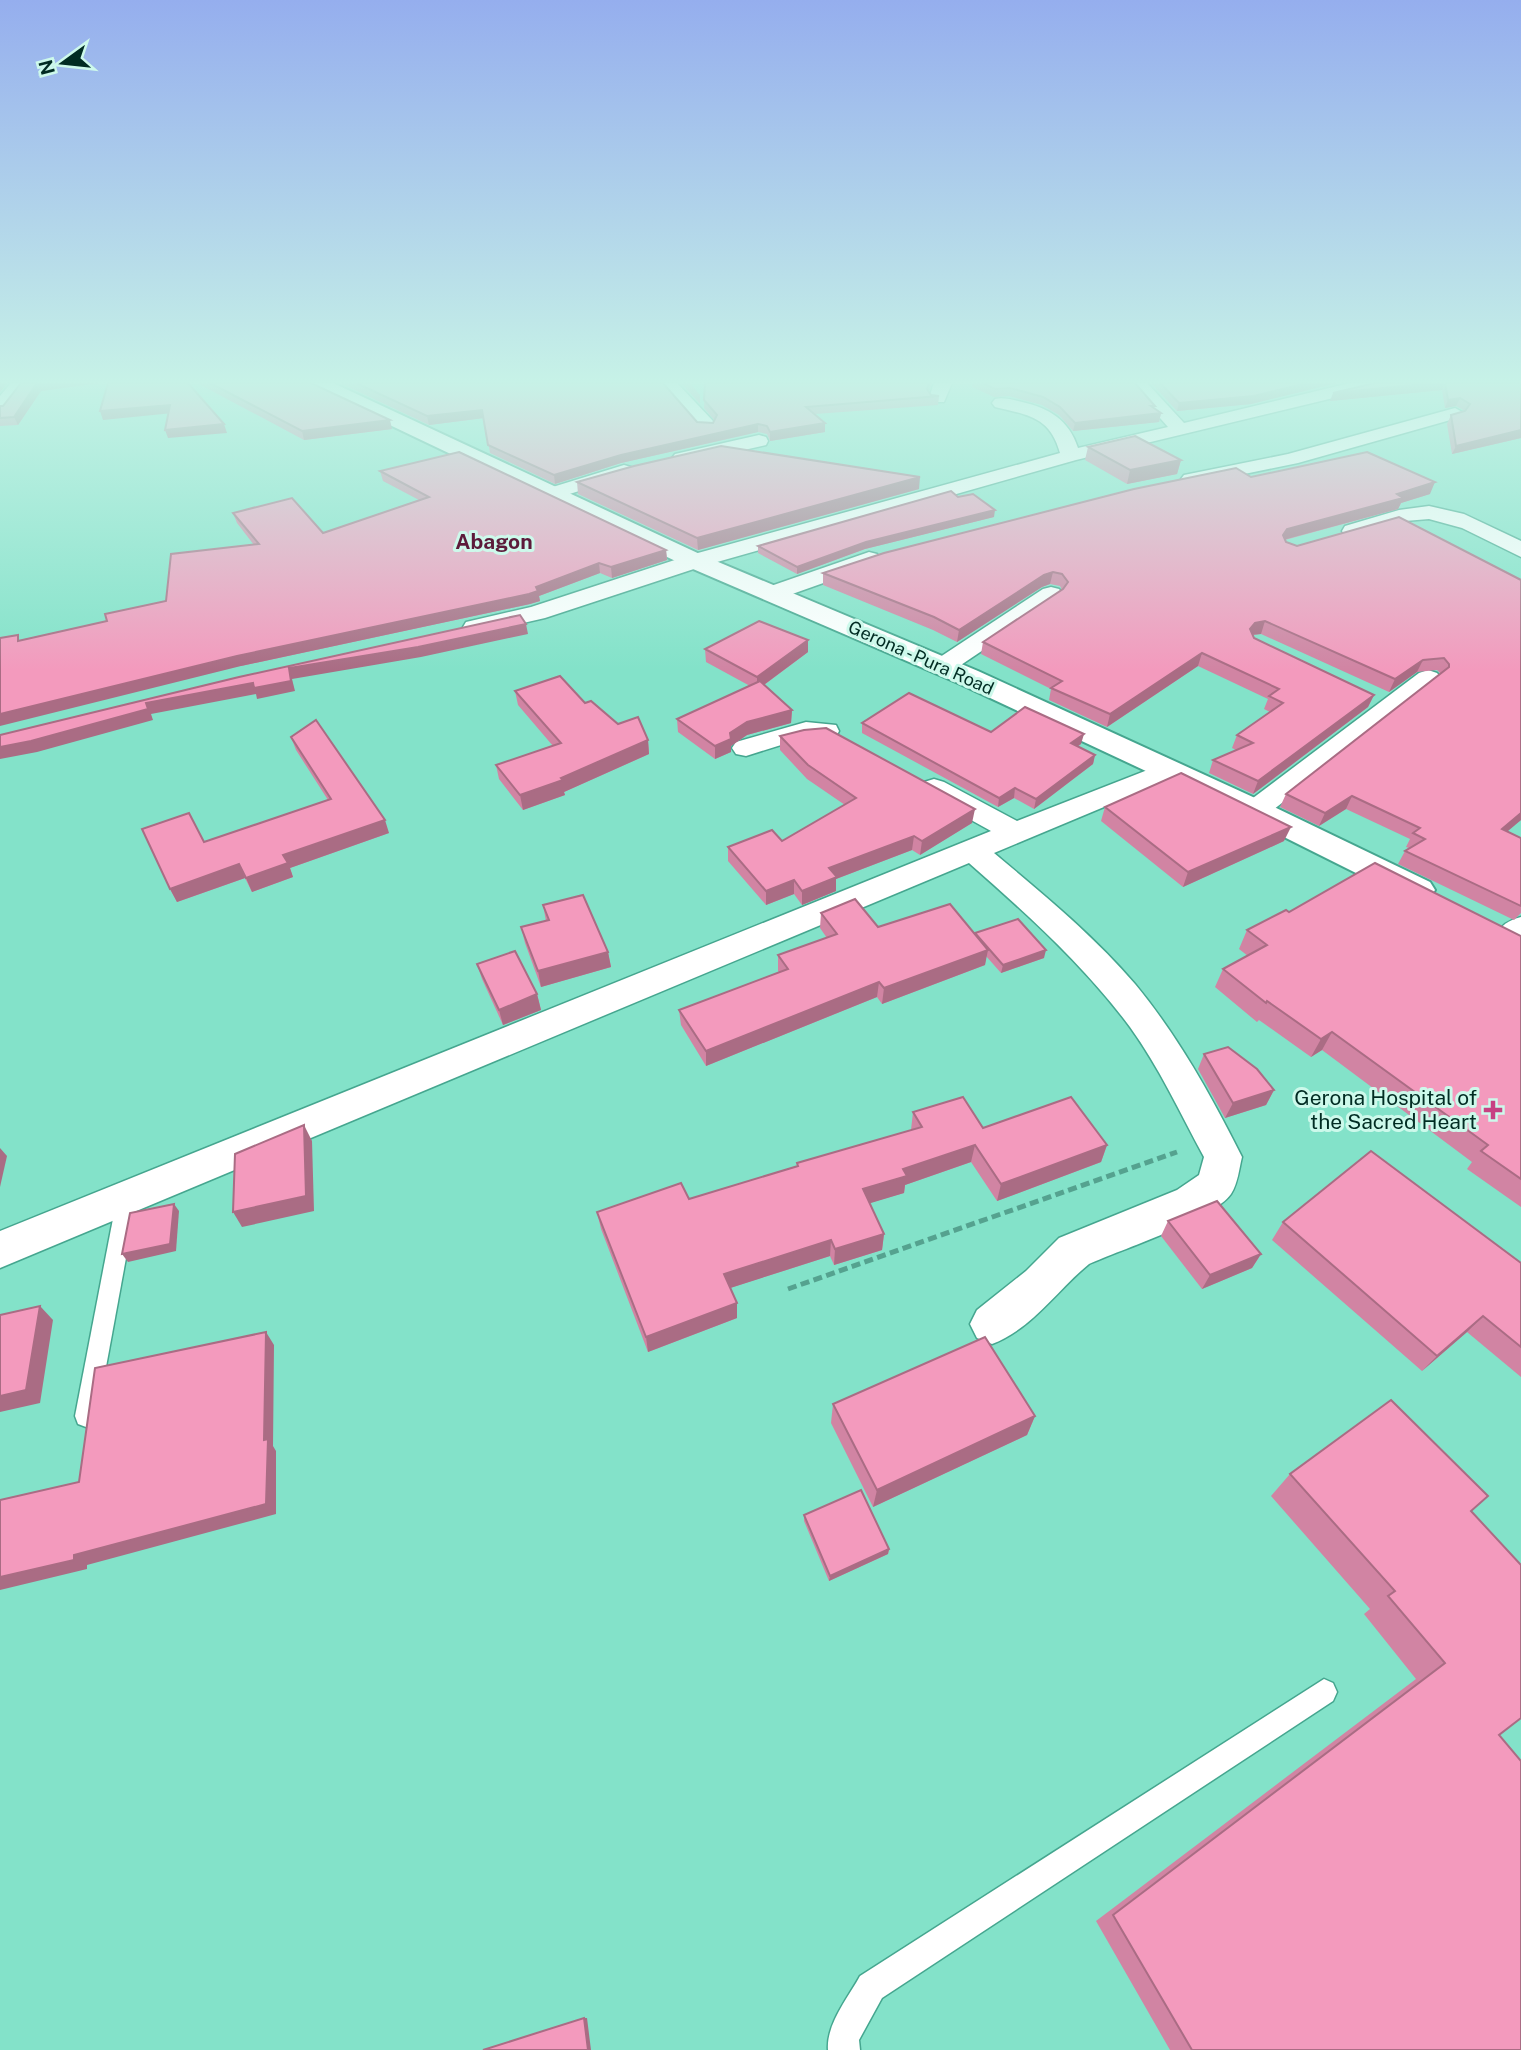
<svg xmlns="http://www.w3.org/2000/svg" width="1521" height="2050" viewBox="0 0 1521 2050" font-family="'Public Sans',sans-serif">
  <rect width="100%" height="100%" fill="#83e2c9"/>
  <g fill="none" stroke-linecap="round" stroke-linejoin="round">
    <defs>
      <g id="service">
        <polygon points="127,1190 134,1192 137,1198 97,1416 94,1424 86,1427 78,1424 75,1416 117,1198 120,1192"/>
        <path d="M1324,1679L1333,1683L1337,1692L1333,1701L882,1998L859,2040L860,2050H828C826,2024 848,1998 860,1976Z"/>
      </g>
      <g id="minor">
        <polygon points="11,383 28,383 6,412 0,413 0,396"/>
        <polygon points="659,383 677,383 713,421 715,425 713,429 699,429"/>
        <polygon points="934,383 952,383 944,402 932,402 929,398"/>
        <path d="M1129,383H1147L1184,423L1350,383H1381L1379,387L1076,460L703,566L545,618L475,634L466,632L463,627L466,622L531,607L687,556L1060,453C1050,416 1027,415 995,407L992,403L995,399C1004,397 1013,400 1022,402C1049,408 1069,420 1078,448L1168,427Z"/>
        <polygon points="1455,408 1464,413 1461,417 1298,463 1191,485 1184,483 1181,479 1184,475 1288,454"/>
        <polygon points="759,435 766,437 768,441 766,445 682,464 672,458 675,454"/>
        <polygon points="624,465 631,467 634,471 631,475 550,500 543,498 540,494 543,490"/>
        <polygon points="1429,506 1464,514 1521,541 1521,557 1462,528 1429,519 1405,521 1353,537 1345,536 1342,531 1345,526 1399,510"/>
        <polygon points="869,552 877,554 880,559 877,564 781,598 765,598 761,593 765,588"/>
        <polygon points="1051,587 1059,589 1063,594 1059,599 952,671 943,674 934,671 930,666 934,661 1043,589"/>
        <polygon points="1428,670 1437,673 1441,678 1437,683 1265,816 1255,819 1245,816 1240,810 1245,804 1419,673"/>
        <polygon points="806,722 836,725 839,731 836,737 797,740 746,756 736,754 732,748 736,742"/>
        <path d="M1168,762L1178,764L1182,770L1178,776L994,853C1043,894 1093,935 1135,984C1178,1036 1212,1097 1242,1157C1239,1169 1238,1183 1231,1194C1214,1219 1120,1250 1089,1264C1057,1290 1032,1329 992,1344L977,1338L970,1324L977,1310L1026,1271L1059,1238L1177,1190L1199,1175L1204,1157C1180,1113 1159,1067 1130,1027C1084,965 1027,914 969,863L0,1268V1231L991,831L924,794L920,788L924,782L934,779L944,782L1017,821Z"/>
        <path d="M1521,917V944L1511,947L1499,944L1495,936C1501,925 1509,920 1521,917Z"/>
      </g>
      <polygon id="secondary" points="308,383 333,383 704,556 978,671 1266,803 1430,882 1435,890 1430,898 1418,901 1406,898 1244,817 958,683 686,566 310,387"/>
    </defs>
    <use href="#service" stroke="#45a68f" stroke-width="3"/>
    <use href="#minor" stroke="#45a68f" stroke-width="3"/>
    <use href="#secondary" stroke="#45a68f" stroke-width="4"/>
    <polyline stroke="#55a28f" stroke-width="5" stroke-dasharray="9 4.5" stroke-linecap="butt" points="788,1289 1177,1152"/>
    <use href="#service" fill="#fff" fill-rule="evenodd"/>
    <use href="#minor" fill="#fff" fill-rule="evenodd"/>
    <use href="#secondary" fill="#fff" fill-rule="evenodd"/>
  </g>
  <g fill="#d184a3">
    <polygon points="21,383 100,383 41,391 18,425 0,426 0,406 3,406"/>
    <polygon points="197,383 311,383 392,429 304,440"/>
    <polygon points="340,383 663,383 697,422 713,423 714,420 704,408 705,383 932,383 929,391 931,395 939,396 938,405 815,414 825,423 825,432 770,441 767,434 758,432 621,463 555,484 490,453 484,418 429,425"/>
    <polygon points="681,383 690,383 700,395 700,404"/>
    <polygon points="973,383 1135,383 1154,408 1161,413 1159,422 1073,431 1059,415 1042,405 1009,396 994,397 972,387"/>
    <polygon points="1151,383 1337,383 1251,404 1177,411"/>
    <polygon points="1375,383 1521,383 1521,438 1452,454 1447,424 1451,415 1465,411 1456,406 1445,408 1442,390 1330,401"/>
    <polygon points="1088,447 1181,460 1177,474 1127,484 1085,460"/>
    <polygon points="380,471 666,550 667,560 612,578 600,573 539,596 540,601 530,604 241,666 20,640 107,621 166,601 254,545 237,523 233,513 323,533 419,500 383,481"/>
    <polygon points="1251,477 1430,494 1401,503 1398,509 1285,540 1286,542 1297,546 1399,517 1521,820 1507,831 1521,838 1521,913 1514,920 1398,864 1405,851 1409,848 1406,847 1410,839 1346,809 1319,826 1280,807 1286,794 1441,674 1437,670 1417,672 1389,692 1261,634 1253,635 1254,638 1374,695 1368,707 1253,794 1209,773 1213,760 1236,750 1232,748 1237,735 1270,712 1264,709 1268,699 1198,666 1107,727 1049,700 1051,689 981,654 983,642 1062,590 1060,586 1050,584 1042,587 957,642 933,630 823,585 823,573"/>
    <polygon points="577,482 919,489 698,550 578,494"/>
    <polygon points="958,497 994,517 865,549 797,574 758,553 758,546"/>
    <polygon points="808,640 808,652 764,685 792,710 791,723 747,735 731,746 731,752 715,759 678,732 677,719 750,686 706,662 705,649"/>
    <polygon points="515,691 585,703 618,724 648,740 649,754 564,792 565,795 523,810 499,779 496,765 553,746 518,705"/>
    <polygon points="862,723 991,732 1081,744 1078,746 1095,755 1093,764 1034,809 1014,798 998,807 862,733"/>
    <polygon points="780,736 972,823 920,855 912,850 836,879 836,891 802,905 794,894 766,905 728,861 728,847 782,841 845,805 807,779 780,750"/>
    <polygon points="291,737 389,833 290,868 293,877 252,892 245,878 177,902 170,889 328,800 296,750"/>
    <polygon points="1105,807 1284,841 1183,887 1101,821"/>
    <polygon points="543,905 608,952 611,967 541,987 525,943 521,927 546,921"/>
    <polygon points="1289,912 1521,936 1521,1207 1467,1169 1472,1162 1322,1050 1311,1057 1259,1020 1257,1022 1215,987 1223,969 1248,956 1239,949 1247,930"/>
    <polygon points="821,913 878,927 975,934 975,933 1044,958 1001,973 986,956 985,965 882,1004 877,997 706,1066 681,1025 679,1010 779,972 778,971 778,955 827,938 820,928"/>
    <polygon points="477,964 537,994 541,1010 503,1025 482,979"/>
    <polygon points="1204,1054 1274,1090 1266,1105 1225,1118 1198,1069"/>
    <polygon points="913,1112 983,1128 1107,1145 1101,1162 997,1201 971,1162 905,1185 904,1193 869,1203 884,1234 882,1250 834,1265 830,1256 730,1288 737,1318 648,1352 601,1229 597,1212 689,1199 797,1166 797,1163 911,1130"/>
    <polygon points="1168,1221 1261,1254 1252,1268 1202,1289 1161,1236"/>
    <polygon points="1283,1222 1521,1263 1521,1377 1467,1332 1422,1371 1272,1240"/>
    <polygon points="833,1404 1035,1416 1027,1435 873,1507 831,1423"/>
    <polygon points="1290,1474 1471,1511 1499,1735 1521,2050 1170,2050 1096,1921 1416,1679 1364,1614 1370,1609 1271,1496"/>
    <polygon points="804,1515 889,1549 888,1554 829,1581 804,1521"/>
  </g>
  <g fill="#aa6c84">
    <polygon points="0,383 8,383 0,392"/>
    <polygon points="37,383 100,383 41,391 18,425 14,417"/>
    <polygon points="1307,383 1337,383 1251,404 1177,411 1179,403"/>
    <polygon points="1432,383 1444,383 1442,390 1330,401 1333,393"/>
    <polygon points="1460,398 1456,406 1445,408 1448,400"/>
    <polygon points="170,405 173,413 103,420 100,411"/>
    <polygon points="482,410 484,418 429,425 427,416"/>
    <polygon points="1161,413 1159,422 1073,431 1075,423"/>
    <polygon points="390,420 392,429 304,440 302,431"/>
    <polygon points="825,423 825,432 770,441 770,432"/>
    <polygon points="224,424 227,433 168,438 165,430"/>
    <polygon points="758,424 758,432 621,463 555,484 554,475 621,455"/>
    <polygon points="1521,430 1521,438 1452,454 1456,446"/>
    <polygon points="1181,460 1177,474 1127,484 1130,470"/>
    <polygon points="920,477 919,489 698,550 697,538"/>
    <polygon points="1435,482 1430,494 1401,503 1398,509 1283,540 1283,535 1287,529"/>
    <polygon points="995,510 994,517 865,549 797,574 797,567 866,542"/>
    <polygon points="666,550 667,560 612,578 611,567"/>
    <polygon points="599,563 600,573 539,596 540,601 530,604 241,666 0,726 0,714 237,656 536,587"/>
    <polygon points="1053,572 1050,584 1042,587 957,642 959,630 1044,575"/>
    <polygon points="1265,621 1261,634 1250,635 1250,629 1255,623"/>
    <polygon points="526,624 528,634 421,657 292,679 295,691 257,699 256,694 151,714 153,720 37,752 0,759 0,747 146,703 289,668"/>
    <polygon points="808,640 808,652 757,690 757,677"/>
    <polygon points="1202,653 1198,666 1107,727 1110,714"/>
    <polygon points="1423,660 1417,672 1389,692 1395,679"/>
    <polygon points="1374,695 1368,707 1253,794 1258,781"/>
    <polygon points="792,710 791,723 747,735 731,746 731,752 715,759 715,746 730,733 747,722"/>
    <polygon points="1084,734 1081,744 1069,752 1071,743"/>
    <polygon points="648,740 649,754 564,792 565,795 523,810 520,795"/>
    <polygon points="1095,755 1093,764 1034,809 1036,799"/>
    <polygon points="1015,788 1014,798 998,807 999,798"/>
    <polygon points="1352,796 1346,809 1319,826 1325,813"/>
    <polygon points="975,809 972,823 920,855 922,841"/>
    <polygon points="1521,813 1521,820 1495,842 1502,829"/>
    <polygon points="385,820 389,833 290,868 293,877 252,892 246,878 283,855"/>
    <polygon points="1291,827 1284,841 1183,887 1188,872"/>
    <polygon points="914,836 912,850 836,879 836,891 802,905 802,891 829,868"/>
    <polygon points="239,864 245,878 177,902 170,889"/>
    <polygon points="794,880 794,894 766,905 766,891"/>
    <polygon points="988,950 985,965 882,1004 884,988"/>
    <polygon points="1046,950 1044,958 1001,973 1003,965"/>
    <polygon points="608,952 611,967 541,987 538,971"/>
    <polygon points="879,982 877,997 706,1066 706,1051"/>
    <polygon points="537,994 541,1010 503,1025 499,1010"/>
    <polygon points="1332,1032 1322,1050 1311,1057 1321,1039"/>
    <polygon points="1274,1090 1266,1105 1225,1118 1233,1103"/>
    <polygon points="304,1125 312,1141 314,1211 242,1227 233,1212"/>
    <polygon points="975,1145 971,1162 905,1185 904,1193 861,1206 863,1189 903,1169"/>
    <polygon points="1107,1145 1101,1162 997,1201 1001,1184"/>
    <polygon points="0,1148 7,1156 0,1187"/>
    <polygon points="174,1204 179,1211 176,1251 128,1262 122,1254"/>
    <polygon points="884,1234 882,1250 834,1265 835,1249"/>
    <polygon points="831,1240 830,1256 724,1290 724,1274"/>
    <polygon points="1261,1254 1252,1268 1202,1289 1210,1275"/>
    <polygon points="737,1303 737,1318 648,1352 646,1337"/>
    <polygon points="40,1306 53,1320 40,1403 0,1412 0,1396"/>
    <polygon points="1483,1316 1467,1332 1422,1371 1437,1356"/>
    <polygon points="266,1332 274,1345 273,1446 276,1451 276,1514 87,1565 87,1569 0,1590 0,1577 74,1555 264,1440"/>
    <polygon points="1035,1416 1027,1435 873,1507 877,1490"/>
    <polygon points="889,1549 888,1554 829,1581 830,1576"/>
    <polygon points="584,2018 587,2018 591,2050 588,2050"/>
  </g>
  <g fill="#f39abd" stroke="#aa6c84" stroke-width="2">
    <polygon points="21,383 37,383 14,417 0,418 0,406 3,406"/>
    <polygon points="108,383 188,383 224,424 165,430 170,405 100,411"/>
    <polygon points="210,383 311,383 390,420 302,431"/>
    <polygon points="356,383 663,383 697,422 713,423 717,415 704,400 705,383 929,383 927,389 931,395 939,396 806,407 825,423 770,432 767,426 758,424 621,455 554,475 488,445 482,410 427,416"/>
    <polygon points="982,383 1135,383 1155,406 1151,406 1161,413 1075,423 1060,407 1043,397 1010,388 995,389"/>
    <polygon points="1160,383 1307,383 1254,396 1179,403"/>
    <polygon points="1375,383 1432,383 1333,393"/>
    <polygon points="1445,383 1521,383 1521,430 1456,446 1451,415 1465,411 1470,404 1460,398 1448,400"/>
    <polygon points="1135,436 1181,460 1130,470 1088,447"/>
    <polygon points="721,446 920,477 697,538 577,482 634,466"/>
    <polygon points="459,452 666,550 611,567 599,563 536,587 538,591 529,594 237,656 0,714 0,638 18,635 18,641 107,621 105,614 166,601 171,554 259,544 233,513 292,498 323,533 429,497 380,471"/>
    <polygon points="1367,452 1435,482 1397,494 1403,498 1287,529 1283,535 1286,542 1297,546 1399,517 1521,580 1521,813 1502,829 1521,838 1521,906 1405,851 1425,839 1413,833 1420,828 1352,796 1325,813 1286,794 1449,667 1449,664 1444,658 1423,660 1395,679 1265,621 1255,623 1250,629 1254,638 1374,695 1258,781 1213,760 1253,743 1237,735 1283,703 1269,696 1279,689 1202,653 1110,714 1051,688 1062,681 983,642 1063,589 1068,582 1062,574 1053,572 1044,575 959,630 934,617 823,573 884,553 1134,489 1236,468 1251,477"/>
    <polygon points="951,491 958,497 973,494 995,510 866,542 797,567 758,546"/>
    <polygon points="520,615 526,624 418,647 289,668 291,681 254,688 253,683 146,703 148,709 31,741 0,747 0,735 239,677"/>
    <polygon points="759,621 808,640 757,677 705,649"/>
    <polygon points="560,676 585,703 591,701 618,724 638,717 648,740 561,778 563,780 520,795 496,765 561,743 515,691"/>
    <polygon points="760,681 792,710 747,722 730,733 731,739 715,746 677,719"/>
    <polygon points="909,693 991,732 1025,707 1084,734 1071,743 1095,755 1036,799 1015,788 999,798 862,723"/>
    <polygon points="316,720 385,820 283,855 288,863 246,878 239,864 170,889 142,829 189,813 204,842 331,799 291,737"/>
    <polygon points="826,728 975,809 922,841 914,836 829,868 837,877 802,891 794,880 766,891 728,847 772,830 782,841 856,798 808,765 780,736 804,730"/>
    <polygon points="1181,773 1291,827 1188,872 1105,807"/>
    <polygon points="1375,863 1521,936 1521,1179 1481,1151 1488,1145 1332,1032 1321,1039 1267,1001 1266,1003 1223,969 1267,945 1247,930 1286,910 1289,912"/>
    <polygon points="583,895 608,952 538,971 521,927 549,920 543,905"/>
    <polygon points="855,899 878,927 950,904 988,950 884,988 879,982 706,1051 679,1010 788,969 778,955 837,934 821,913"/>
    <polygon points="1018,919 1046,950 1003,965 975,933"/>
    <polygon points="515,951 537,994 499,1010 477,964"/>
    <polygon points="1228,1047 1257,1069 1274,1090 1233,1103 1204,1054"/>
    <polygon points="963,1097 983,1128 1071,1097 1107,1145 1001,1184 975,1145 903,1169 907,1176 863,1189 884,1234 835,1249 831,1240 724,1274 737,1303 646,1337 597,1212 681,1183 689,1199 798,1166 797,1163 922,1127 913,1112"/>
    <polygon points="304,1125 306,1196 233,1212 235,1154"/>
    <polygon points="1371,1151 1521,1263 1521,1347 1483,1316 1437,1356 1283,1222"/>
    <polygon points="1217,1201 1261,1254 1210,1275 1168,1221"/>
    <polygon points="174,1204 170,1244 122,1254 130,1213"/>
    <polygon points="40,1306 26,1390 0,1396 0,1315"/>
    <polygon points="266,1332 264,1440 268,1439 266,1504 74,1555 74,1560 0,1577 0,1500 79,1482 95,1368"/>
    <polygon points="985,1337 1035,1416 877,1490 833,1404"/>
    <polygon points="1391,1400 1488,1496 1471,1511 1521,1565 1521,1718 1499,1735 1521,1761 1521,2050 1192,2050 1113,1915 1445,1663 1388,1596 1395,1591 1290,1474"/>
    <polygon points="861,1490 889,1549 830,1576 804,1515"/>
    <polygon points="584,2018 588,2050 483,2050"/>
  </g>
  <linearGradient id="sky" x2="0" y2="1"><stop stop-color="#95aeee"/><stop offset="0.57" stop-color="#c7f2e7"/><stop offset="1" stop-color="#c7f2e7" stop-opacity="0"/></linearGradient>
  <rect width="1521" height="670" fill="url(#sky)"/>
  <path fill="#c74182" stroke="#cdf9eb" stroke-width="2.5" d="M1489.5 1099.5h7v7h7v7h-7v7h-7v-7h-7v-7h7z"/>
  <g text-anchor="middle" stroke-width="6" stroke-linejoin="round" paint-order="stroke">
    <g font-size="18" fill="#012c23" stroke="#cdf9eb">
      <text transform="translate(921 658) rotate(24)" y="6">Gerona - Pura Road</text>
    </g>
    <g font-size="21" font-weight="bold" fill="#5c1b3a" stroke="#cdf9eb">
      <text x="494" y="549">Abagon</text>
    </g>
    <g font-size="21" fill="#012c23" stroke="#cdf9eb" text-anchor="end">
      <text x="1477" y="1105">Gerona Hospital of<tspan x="1477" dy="24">the Sacred Heart</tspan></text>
    </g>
  </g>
  <g transform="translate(63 63) rotate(255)" stroke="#cdf9eb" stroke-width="5" paint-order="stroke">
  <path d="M0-5L12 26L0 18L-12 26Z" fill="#012c23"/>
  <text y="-10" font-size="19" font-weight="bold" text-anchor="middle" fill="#012c23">N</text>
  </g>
</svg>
